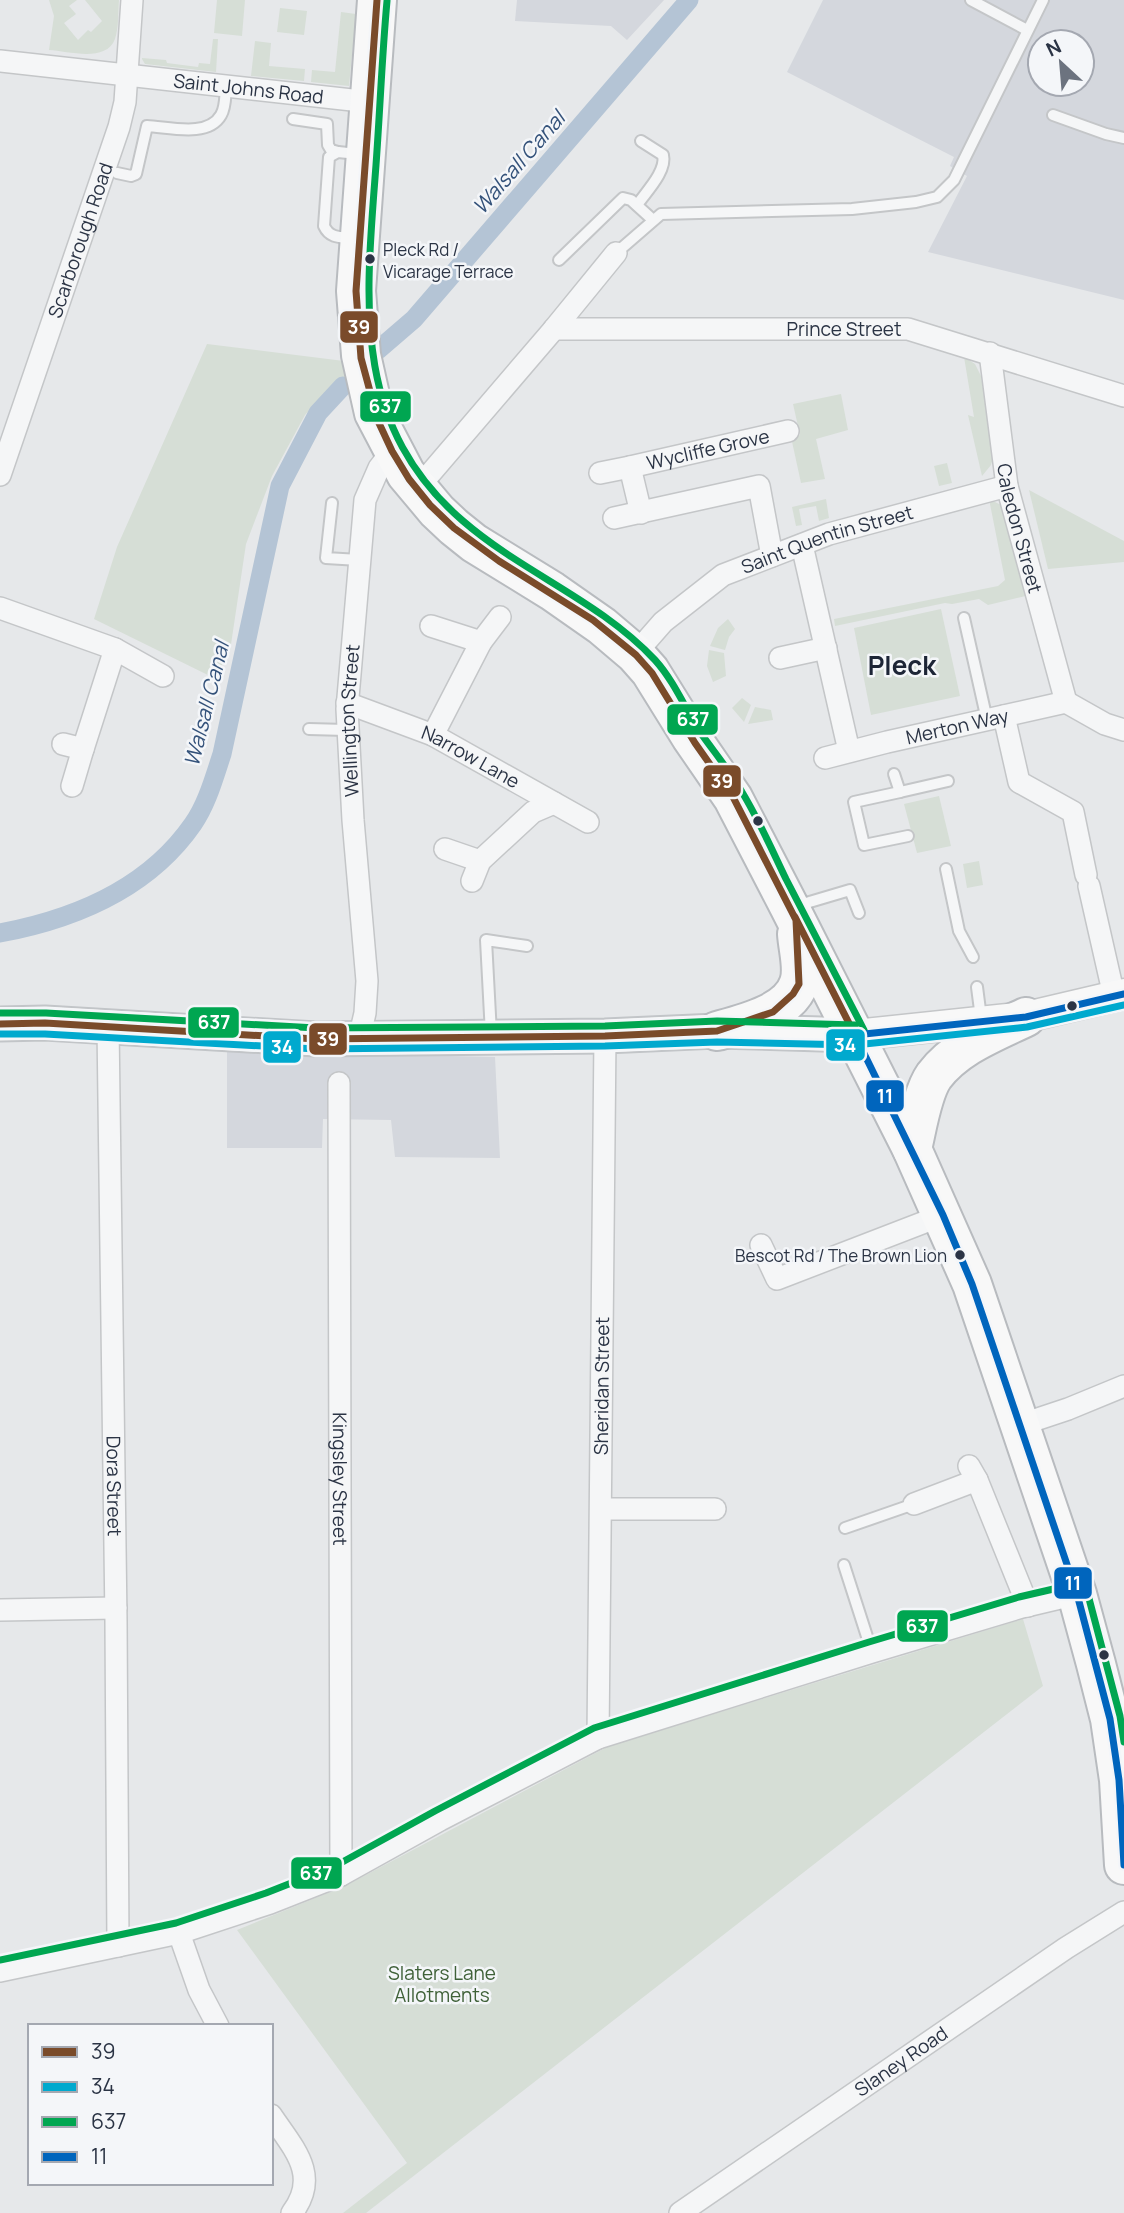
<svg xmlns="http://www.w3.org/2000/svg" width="1124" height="2213" viewBox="0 0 1124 2213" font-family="Manrope,sans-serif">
  <rect width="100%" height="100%" fill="#e6e8ea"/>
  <g fill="#d4d7dd" fill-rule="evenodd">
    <polygon points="517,0 664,0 627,40 611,26 515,21"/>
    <path d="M823,0H1124V300L928,252L967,176L950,166L954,157L787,72ZM1040,42H1082V84H1040Z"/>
    <polygon points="227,1051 495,1057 500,1158 395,1157 391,1120 323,1119 322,1148 227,1148"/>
  </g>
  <g fill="#d6ded6">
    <path d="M49,0H77L69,6L76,14L64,23L78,40L88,30L91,32L102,21L85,0H119C118,12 119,27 115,39C106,63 68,51 49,50L54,16Z"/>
    <polygon points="217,0 245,0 242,36 214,33"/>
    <polygon points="280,8 307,11 304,35 277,32"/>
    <polygon points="341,12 356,14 349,86 311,82 312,70 335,72"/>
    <polygon points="213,39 218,39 216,72 145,64 142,59 142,58 166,60 167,63 198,67 199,63 210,64"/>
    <polygon points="255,41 271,43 269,66 305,69 304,81 251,76"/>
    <polygon points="207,344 344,361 346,376 331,387 305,415 272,476 246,544 230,651 214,678 94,619 117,547"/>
    <polygon points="964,357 975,364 981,376 994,454 991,465 982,476 968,415 974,417"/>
    <polygon points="841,394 848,430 816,439 825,479 801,483 791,437 800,435 793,404"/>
    <polygon points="947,463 952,483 939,486 934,466"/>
    <polygon points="1029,490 1124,541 1124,562 1048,569"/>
    <polygon points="826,499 829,518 819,521 816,506 799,509 802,525 796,526 792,507"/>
    <polygon points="989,499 1001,505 1030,595 988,605 979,599 952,604 945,603 835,626 834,619 998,586 1005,580"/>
    <polygon points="941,609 960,696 871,715 854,628"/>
    <polygon points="728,619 735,629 729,637 725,650 710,646 718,628"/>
    <polygon points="709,650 724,653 726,676 713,682 707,666"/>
    <polygon points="742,698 751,705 744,722 732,708"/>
    <polygon points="755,707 771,710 773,720 748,724"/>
    <polygon points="939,796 951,846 917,853 904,804"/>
    <polygon points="979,861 983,885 967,888 963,864"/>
    <polygon points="1023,1619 1043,1686 366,2213 343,2213 407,2163 237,1930 345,1886 609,1746"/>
  </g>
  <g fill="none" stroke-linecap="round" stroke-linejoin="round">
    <g stroke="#b4c4d5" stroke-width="19">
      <polyline points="378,350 414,319 689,0"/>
      <path d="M0,933C75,919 148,889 193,824C207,804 214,778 222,754L280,486L318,413L343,386"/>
    </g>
    <defs>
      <g id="lane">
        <polyline points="971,0 1027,30"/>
        <polyline points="1053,115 1106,134 1124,138"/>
        <polyline points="293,119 327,124 328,145 331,150 338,152"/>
        <path d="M117,173L131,176L136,174L147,126C169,127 208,138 221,115C226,107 225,95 226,87"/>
        <path d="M637,205C646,192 667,171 663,155L641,141"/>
        <path d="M353,238C341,237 330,239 324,226L329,157L338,152L358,154"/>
        <polyline points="616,253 661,214 852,209 916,202 937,197 954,180 1043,0"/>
        <polyline points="559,260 623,198 631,200 653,220"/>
        <polyline points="332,503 326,558 359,560"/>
        <polyline points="964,618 987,720"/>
        <polyline points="309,729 346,730"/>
        <polyline points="894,774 900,792 854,802 864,845 908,836"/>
        <polyline points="900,792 948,781"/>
        <polyline points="946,869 959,931 973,957"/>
        <polyline points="796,906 850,890 859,913"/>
        <polyline points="977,987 981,1018"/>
        <polyline points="491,1034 486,940 527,946"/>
        <polyline points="845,1528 914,1504"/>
        <polyline points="844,1565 872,1652"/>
      </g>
      <g id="street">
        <path id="s1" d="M0,61L370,102"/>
        <path id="s2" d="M554,329H908L1124,396"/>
        <path id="s3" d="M990,353L1007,486L1066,702"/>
        <path id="s4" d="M630,467L788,431"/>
        <polyline points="600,473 630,467 641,513"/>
        <path id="s5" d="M0,475L119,127L125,102L132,0"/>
        <polyline points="417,489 554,329 616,253"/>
        <polyline points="614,518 759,486 772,556"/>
        <polyline points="802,545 849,751"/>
        <polyline points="0,608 115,649 163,676"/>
        <polyline points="431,626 481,642"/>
        <path id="s6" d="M635,654L663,622L723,575L829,534L1007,486"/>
        <polyline points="780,658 826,648"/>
        <polyline points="1066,702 1105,724 1124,730"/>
        <path id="s7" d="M347,703L433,735L588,822"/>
        <polyline points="1004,716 1019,782 1073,812 1086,875"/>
        <polyline points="433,735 481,642 500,617"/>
        <polyline points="63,744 83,749 115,649"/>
        <path id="s8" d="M825,758L887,742L1066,702"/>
        <polyline points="72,786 83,749"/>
        <polyline points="445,849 480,861"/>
        <polyline points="472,881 480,861 533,812 554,803"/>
        <polyline points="1089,886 1114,996"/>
        <path id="s9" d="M108,1026L116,1621L118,1946"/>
        <path id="s10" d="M359,1039L365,1013L367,981L353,820L347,709L365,500L379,468L392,451"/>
        <path id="s11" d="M339,1083L341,1875"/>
        <polyline points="761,1245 777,1279 943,1215"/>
        <polyline points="1020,1425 1068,1409 1124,1386"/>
        <polyline points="969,1466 977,1480 1028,1606"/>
        <polyline points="914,1504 977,1480"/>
        <polyline points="601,1509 715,1509"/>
        <polyline points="0,1610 116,1608"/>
        <path id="s12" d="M598,1738L605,1036"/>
        <polyline points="179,1933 199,1990 218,2026"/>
        <polyline points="0,1971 179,1933 270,1903 341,1875 440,1820 598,1738 872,1652 1022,1607 1077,1594"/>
        <path d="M271,2115C293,2148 321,2175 292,2213"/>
        <path id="s13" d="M680,2213L1066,1948L1124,1912"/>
      </g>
      <polyline id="secondary" points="855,1035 1026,1017 1124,994"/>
      <polyline id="primary" points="0,1024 45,1023 316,1039 605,1036 717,1031 855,1035"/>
      <g id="highway">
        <polyline points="377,0 356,291 361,355 374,413 406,474 437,511 454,527 474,543 552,591 602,626 635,654 650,671 691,737 733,798 790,908 912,1149 972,1284 1077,1594 1096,1664 1110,1719 1119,1780 1124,1865"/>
        <path d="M717,1031C743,1024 790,1013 799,983C804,969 798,949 797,934"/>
        <path d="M912,1149C917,1129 922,1093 934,1076C957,1046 993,1033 1026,1017"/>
      </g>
    </defs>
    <use href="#lane" stroke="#c4c6c8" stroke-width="14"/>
    <use href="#street" stroke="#c4c6c8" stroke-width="24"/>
    <use href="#secondary" stroke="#c4c6c8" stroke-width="33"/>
    <use href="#primary" stroke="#c2c5c8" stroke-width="37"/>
    <use href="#highway" stroke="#b8bbbf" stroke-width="42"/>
    <use href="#lane" stroke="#f5f6f7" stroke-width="10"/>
    <use href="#street" stroke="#f5f6f7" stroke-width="21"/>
    <use href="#secondary" stroke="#f8f8f8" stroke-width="30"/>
    <use href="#primary" stroke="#f8f8f8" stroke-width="33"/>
    <use href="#highway" stroke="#f8f8f8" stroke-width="38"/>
    <defs>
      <g id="bus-1">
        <polyline points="795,917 855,1035"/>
        <polyline points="0,1024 45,1023 316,1039 605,1036 717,1031 773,1012 793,994 799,984 796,920 733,797 695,743 652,673 636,655 593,620 499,561 454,528 430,505 409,479 392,451 378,421 361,358 356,291 377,0"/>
      </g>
      <polyline id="bus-2" points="0,1034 45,1034 316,1049 605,1046 717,1042 855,1045 1027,1027 1124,1005"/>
      <g id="bus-3">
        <path d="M387,1C382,56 380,110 376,165C366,299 350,424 463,521C523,573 600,601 655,660C674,681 685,708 700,732C714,752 730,771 742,792C759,820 772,850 786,879C812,929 838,980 864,1030"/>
        <polyline points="0,1013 46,1013 316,1028 605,1026 717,1021 855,1025"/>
        <polyline points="0,1960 176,1923 266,1893 337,1865 435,1811 594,1728 869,1642 1019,1597 1075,1584 1082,1585 1087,1591 1120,1716 1124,1742"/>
      </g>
      <polyline id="bus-4" points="1124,994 1026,1017 855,1035 943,1215 972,1284 1077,1594 1110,1719 1119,1780 1124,1865"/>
    </defs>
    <use href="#bus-1" stroke="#f4f6f9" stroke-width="12"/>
    <use href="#bus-2" stroke="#f4f6f9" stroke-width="12"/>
    <use href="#bus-3" stroke="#f4f6f9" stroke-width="12"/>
    <use href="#bus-4" stroke="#f4f6f9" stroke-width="12"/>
    <use href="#bus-1" stroke="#7a4b2a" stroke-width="7"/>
    <use href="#bus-2" stroke="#00a9ce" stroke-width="7"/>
    <use href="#bus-3" stroke="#00a651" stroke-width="7"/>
    <use href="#bus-4" stroke="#0065bd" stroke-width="7"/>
  </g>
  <g fill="#2b3445" stroke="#f4f6f9" stroke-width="2.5">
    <circle cx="370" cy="259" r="6"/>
    <circle cx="758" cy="821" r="6"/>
    <circle cx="1072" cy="1006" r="6"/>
    <circle cx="960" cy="1255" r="6"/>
    <circle cx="1104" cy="1655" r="6"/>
  </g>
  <g text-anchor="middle" stroke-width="5" stroke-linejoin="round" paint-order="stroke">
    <g font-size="17" fill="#2b3445" stroke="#f4f6f9" text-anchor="start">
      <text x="383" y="256">Pleck Rd /<tspan x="383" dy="22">Vicarage Terrace</tspan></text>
      <text x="947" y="1262" text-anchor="end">Bescot Rd / The Brown Lion</text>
    </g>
    <g font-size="19" fill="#2b3445" stroke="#f4f6f9">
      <text dy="7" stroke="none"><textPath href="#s1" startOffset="250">Saint Johns Road</textPath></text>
      <text dy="7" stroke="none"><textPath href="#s5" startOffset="248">Scarborough Road</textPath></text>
      <text dy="7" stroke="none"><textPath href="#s2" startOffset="290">Prince Street</textPath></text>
      <text dy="7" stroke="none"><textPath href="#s4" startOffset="80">Wycliffe Grove</textPath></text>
      <text dy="7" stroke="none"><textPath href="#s3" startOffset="178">Caledon Street</textPath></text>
      <text dy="7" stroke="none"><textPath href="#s6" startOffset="229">Saint Quentin Street</textPath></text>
      <text dy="7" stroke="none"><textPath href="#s10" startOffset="320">Wellington Street</textPath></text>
      <text dy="7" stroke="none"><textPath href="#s8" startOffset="136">Merton Way</textPath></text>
      <text dy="7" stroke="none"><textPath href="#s7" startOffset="135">Narrow Lane</textPath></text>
      <text dy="7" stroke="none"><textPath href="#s12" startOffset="352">Sheridan Street</textPath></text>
      <text dy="7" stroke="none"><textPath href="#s11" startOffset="396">Kingsley Street</textPath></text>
      <text dy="7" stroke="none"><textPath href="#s9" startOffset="460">Dora Street</textPath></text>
      <text dy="7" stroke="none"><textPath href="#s13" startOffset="268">Slaney Road</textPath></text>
    </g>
    <g font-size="19" fill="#3f6138" stroke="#f4f6f9">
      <text x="442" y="1980">Slaters Lane<tspan x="442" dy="22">Allotments</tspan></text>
    </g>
    <g font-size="21" font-style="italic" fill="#34527a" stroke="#f4f6f9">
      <text transform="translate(519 163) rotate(-49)" y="7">Walsall Canal</text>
      <text transform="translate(207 704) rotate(-76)" y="7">Walsall Canal</text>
    </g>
    <g font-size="26" font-weight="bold" fill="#1d2536" stroke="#f4f6f9">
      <text x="902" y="675">Pleck</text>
    </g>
  </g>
  <g stroke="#f4f6f9" stroke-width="2.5">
    <rect x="339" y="310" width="40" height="34" rx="7" fill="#7a4b2a"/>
    <rect x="359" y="390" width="53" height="33" rx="7" fill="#00a651"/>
    <rect x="666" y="703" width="53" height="33" rx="7" fill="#00a651"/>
    <rect x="702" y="764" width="40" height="34" rx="7" fill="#7a4b2a"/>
    <rect x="187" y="1006" width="53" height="33" rx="7" fill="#00a651"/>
    <rect x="308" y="1022" width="40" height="34" rx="7" fill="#7a4b2a"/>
    <rect x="825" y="1028" width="41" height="34" rx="7" fill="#00a9ce"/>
    <rect x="262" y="1030" width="40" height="34" rx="7" fill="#00a9ce"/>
    <rect x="865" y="1079" width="40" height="34" rx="7" fill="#0065bd"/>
    <rect x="1053" y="1566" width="40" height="34" rx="7" fill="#0065bd"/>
    <rect x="896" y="1609" width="53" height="34" rx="7" fill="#00a651"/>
    <rect x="290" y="1856" width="53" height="34" rx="7" fill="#00a651"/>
  </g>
  <g font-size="19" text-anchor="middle" font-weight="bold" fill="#fff">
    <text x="359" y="334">39</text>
    <text x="385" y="413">637</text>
    <text x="693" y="726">637</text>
    <text x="722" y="788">39</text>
    <text x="214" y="1029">637</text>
    <text x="328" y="1046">39</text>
    <text x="845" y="1052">34</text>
    <text x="282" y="1054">34</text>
    <text x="885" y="1103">11</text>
    <text x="1073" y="1590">11</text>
    <text x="922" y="1633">637</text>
    <text x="316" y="1880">637</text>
  </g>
  <rect x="28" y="2024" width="245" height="161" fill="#f4f6f9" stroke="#a4a8b1" stroke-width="2"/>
  <rect x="42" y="2047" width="35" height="10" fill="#7a4b2a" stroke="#a4a8b1" stroke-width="2"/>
  <text x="91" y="2059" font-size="21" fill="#2b3445">39</text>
  <rect x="42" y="2082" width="35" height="10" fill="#00a9ce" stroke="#a4a8b1" stroke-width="2"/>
  <text x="91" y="2094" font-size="21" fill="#2b3445">34</text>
  <rect x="42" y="2117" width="35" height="10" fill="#00a651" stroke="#a4a8b1" stroke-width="2"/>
  <text x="91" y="2129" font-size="21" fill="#2b3445">637</text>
  <rect x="42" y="2152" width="35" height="10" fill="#0065bd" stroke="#a4a8b1" stroke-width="2"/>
  <text x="91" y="2164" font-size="21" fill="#2b3445">11</text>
  <g transform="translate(1061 63) rotate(334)"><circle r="33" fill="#f4f6f9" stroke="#a4a8b1" stroke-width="2"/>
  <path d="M0-5L12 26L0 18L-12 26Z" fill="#6c737f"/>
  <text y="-10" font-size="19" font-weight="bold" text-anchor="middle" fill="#2b3445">N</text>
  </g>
</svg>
